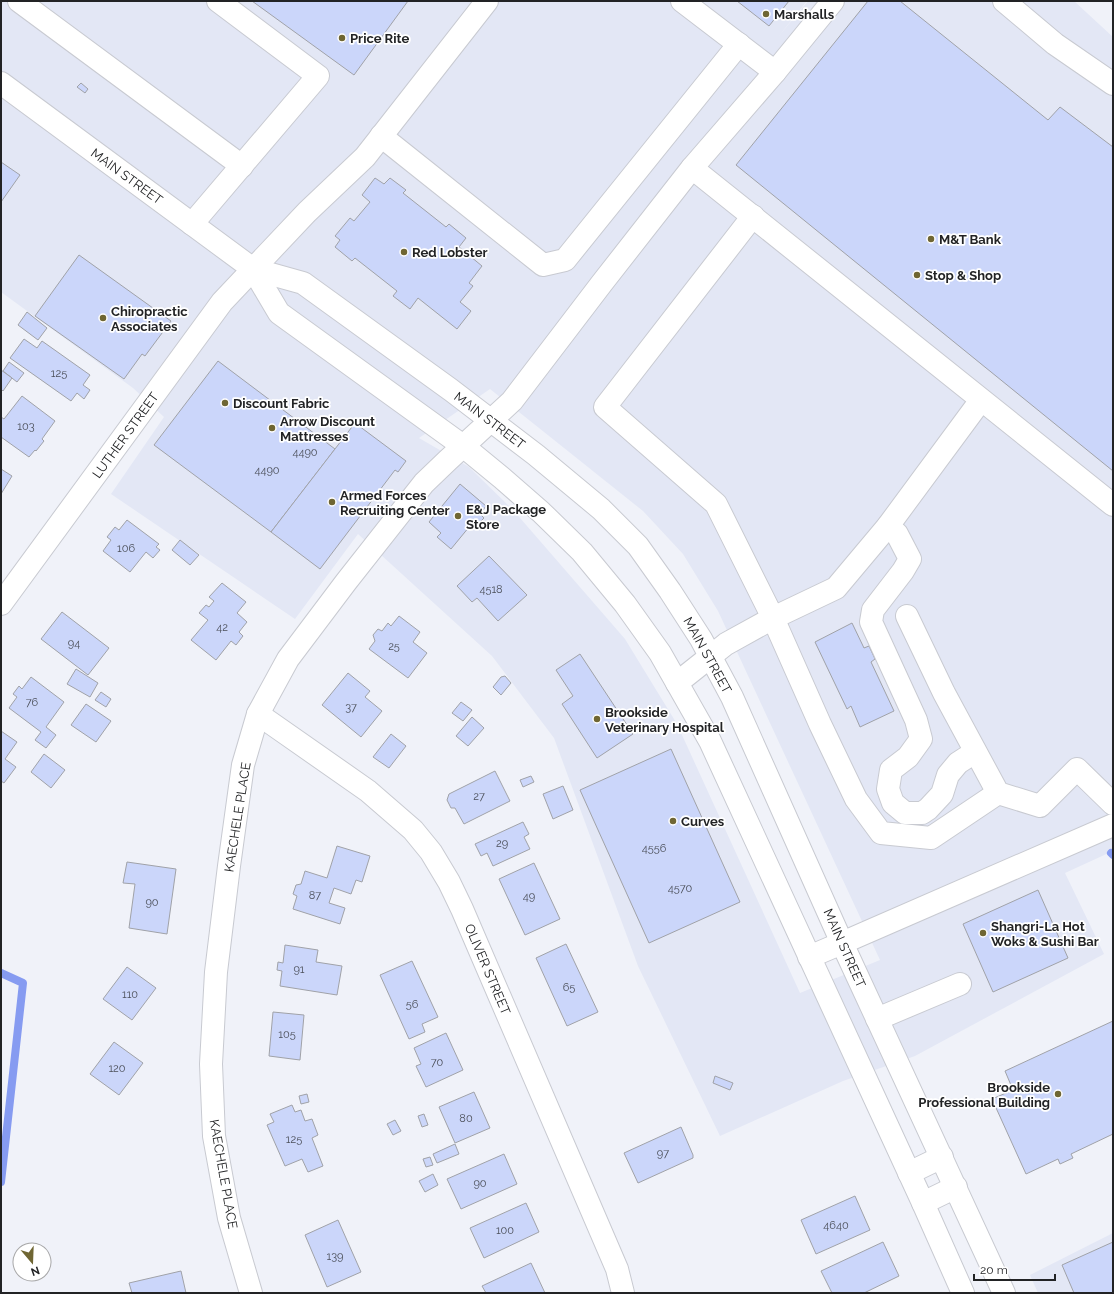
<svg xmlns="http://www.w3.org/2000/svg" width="1114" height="1294" viewBox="0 0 1114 1294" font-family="Raleway,sans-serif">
  <rect width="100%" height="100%" fill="#f0f2f9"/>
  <g fill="#e3e7f5" fill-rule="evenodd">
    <path d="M1,1H807L778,37L808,1H1074L1113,37V851L1065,873L1104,954L915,1056L843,1081L720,1136L638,966L554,738L492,656L358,534L295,619L111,494L164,417L133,388L1,292ZM490,389L643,511L683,554L718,611L880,960L800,993L677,724L625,639L514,511L469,467L419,438Z"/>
    <polygon points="1113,1233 1113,1293 1038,1293 1030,1275"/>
  </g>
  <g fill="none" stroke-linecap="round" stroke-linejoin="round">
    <g stroke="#869bf1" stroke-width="8">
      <polyline points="1111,853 1113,855"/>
      <polyline points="1,973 23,983 1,1182"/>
    </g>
  </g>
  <g fill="#cbd6fa" stroke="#a0a2a8">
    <polygon points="252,1 408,1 354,75"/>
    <polygon points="737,1 789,1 769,26"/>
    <polygon points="868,1 900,1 1048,120 1060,107 1113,147 1113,471 736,165"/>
    <polygon points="81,83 88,89 85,93 77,87"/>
    <polygon points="1,162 20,175 1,202"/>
    <polygon points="375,178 384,184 390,178 406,190 403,193 446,227 449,224 466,238 459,247 482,266 469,283 473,286 460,302 471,311 457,329 418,298 410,309 393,296 397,291 355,258 352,261 335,247 340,240 335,236 350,218 354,221 370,202 362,195"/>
    <polygon points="79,255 171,321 145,356 142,354 124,379 35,316"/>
    <polygon points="27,312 47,328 38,340 18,325"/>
    <polygon points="24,339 37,348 42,341 90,375 83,385 90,390 84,399 77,393 71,401 10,358"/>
    <polygon points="218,361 335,449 271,532 154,445"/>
    <polygon points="9,362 24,373 17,382 3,371"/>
    <polygon points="1,370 12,378 3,391 1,389"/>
    <polygon points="22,396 55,421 42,439 44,441 36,451 35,450 29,457 1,437 1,417 4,419"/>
    <polygon points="355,423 406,461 398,472 395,470 320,569 271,532"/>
    <polygon points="1,469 12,476 1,494"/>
    <polygon points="460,484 486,506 480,514 484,518 478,524 474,521 451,549 437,537 441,533 429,522"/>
    <polygon points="127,520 159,544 156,547 160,550 153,558 146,552 130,572 103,551 111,540 107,537 115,527 119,530"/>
    <polygon points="180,540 199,555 190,565 172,550"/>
    <polygon points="489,556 527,595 498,621 477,598 472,602 457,586"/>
    <polygon points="222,583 246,602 237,613 247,622 239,632 243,636 236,645 231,641 216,660 191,640 208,620 199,613 206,605 209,607 214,601 209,597"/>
    <polygon points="62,612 109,648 88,675 41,639"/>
    <polygon points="399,616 420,632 413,642 427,653 408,678 369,649 375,641 373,635 378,629 382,631 388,623 391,626"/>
    <polygon points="852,623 864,648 869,646 875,659 871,662 894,711 860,727 851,706 847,709 815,642"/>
    <polygon points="580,654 633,734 597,758 562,704 573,696 556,670"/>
    <polygon points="76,669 98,683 90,697 67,684"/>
    <polygon points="348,673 370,691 365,697 382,711 361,737 322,705"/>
    <polygon points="505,676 511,683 501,695 493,687 501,677"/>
    <polygon points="31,677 64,702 46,727 56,735 46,748 35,740 41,732 9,708 17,697 13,694 19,686 22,689"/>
    <polygon points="101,692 111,699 106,707 95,700"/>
    <polygon points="461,702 472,710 463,721 452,713"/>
    <polygon points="86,704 111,721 96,742 71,725"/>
    <polygon points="472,717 484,728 468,746 456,736"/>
    <polygon points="1,731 17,742 5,759 16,767 4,783 1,781"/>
    <polygon points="391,734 406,746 389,768 373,757"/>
    <polygon points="671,749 740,902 649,943 580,790"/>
    <polygon points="44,754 65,770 51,788 31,772"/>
    <polygon points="495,771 510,801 464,824 455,808 451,808 447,800 449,794"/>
    <polygon points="531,776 534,782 523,787 520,780"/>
    <polygon points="563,786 573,810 553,819 543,794"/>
    <polygon points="523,822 529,834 524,837 530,849 493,866 487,853 481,856 475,844"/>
    <polygon points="337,846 370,856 362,882 356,880 351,894 334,888 329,903 345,908 340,924 293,909 297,896 293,894 296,885 301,884 305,871 327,878"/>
    <polygon points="127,862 176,869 167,934 129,928 135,884 123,883"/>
    <polygon points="534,863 560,919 525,935 499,879"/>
    <polygon points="1038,890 1068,958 993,992 963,924"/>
    <polygon points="566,944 598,1012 567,1026 536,958"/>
    <polygon points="285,945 318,950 316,962 342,966 337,995 280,986 282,971 277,970 278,962 283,963"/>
    <polygon points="412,961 438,1017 422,1024 425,1032 409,1039 380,975"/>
    <polygon points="127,967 156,988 132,1020 103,999"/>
    <polygon points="273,1012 304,1015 300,1060 269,1056"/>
    <polygon points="1113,1021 1113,1134 1071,1154 1073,1158 1060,1164 1058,1159 1026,1174 992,1099 1013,1090 1005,1071"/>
    <polygon points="446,1033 463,1070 426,1087 416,1066 421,1064 414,1048"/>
    <polygon points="114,1042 143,1063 119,1095 90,1074"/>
    <polygon points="715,1076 733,1083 730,1090 713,1083"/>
    <polygon points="474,1092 490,1128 455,1143 439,1107"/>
    <polygon points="307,1094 309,1102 301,1104 299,1096"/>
    <polygon points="292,1105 295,1112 301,1110 305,1121 312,1119 318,1135 312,1138 323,1166 308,1172 302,1159 285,1166 267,1125 274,1122 270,1114"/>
    <polygon points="424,1114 428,1125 422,1127 418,1116"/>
    <polygon points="395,1120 401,1131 393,1135 387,1124"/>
    <polygon points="681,1127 693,1155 693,1158 638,1183 624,1153"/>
    <polygon points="455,1144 459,1154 437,1163 433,1154"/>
    <polygon points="504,1154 517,1184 461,1209 447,1179"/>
    <polygon points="430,1157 433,1165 426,1167 423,1159"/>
    <polygon points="433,1174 438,1185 425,1192 419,1181"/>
    <polygon points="855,1196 870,1230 816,1254 801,1220"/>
    <polygon points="526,1203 539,1232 484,1258 470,1228"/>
    <polygon points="338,1220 361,1272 327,1287 305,1235"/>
    <polygon points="883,1242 899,1276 864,1293 832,1293 821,1271"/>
    <polygon points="1113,1242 1113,1293 1074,1293 1062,1265"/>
    <polygon points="531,1263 545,1293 486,1293 482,1286"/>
    <polygon points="181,1271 186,1293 132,1293 129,1283"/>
  </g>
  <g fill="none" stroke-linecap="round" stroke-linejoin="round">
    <defs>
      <g id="minor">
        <polyline points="19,1 242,166"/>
        <polyline points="682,1 775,72"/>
        <polyline points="1004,1 1055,44 1113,84"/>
        <polyline points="381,136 543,265 565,260 739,44"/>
        <polyline points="692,168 1113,505"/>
        <polyline points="753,216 605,407 716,504 773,618 820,724 856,799 881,833 931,838 998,793"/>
        <polyline points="192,224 318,76 218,1"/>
        <polyline points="888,526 897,534 910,559 903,571 873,610 871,622 916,720 921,739 908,757 891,770 888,789 893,803 905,813 922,813 928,809 942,794 948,775 958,763 975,752"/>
        <polyline points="1,604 222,302 307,212 365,157 487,1"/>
        <polyline points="907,616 944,693 998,793 1040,806 1077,769 1113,804"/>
        <polyline points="711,656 726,644 773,618 836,588 888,526 981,400"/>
        <polyline points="258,714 368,791 413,830 431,852 449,882 462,909 617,1269 623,1293"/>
        <polyline points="842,943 1113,825"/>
        <polyline points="877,1019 960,984"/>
        <polyline points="251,1293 229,1218 214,1136 211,1064 216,972 229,866 243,765 258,714 288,659 346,582 424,483 448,460 512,401 602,283 692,168 775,72 833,1"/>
      </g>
      <g id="major">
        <polyline points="1,83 253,269 303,283 451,390 536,455 601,509 638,546 670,591 701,639 732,697 842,943 1004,1293"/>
        <polyline points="253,269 279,313 463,446 502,478 541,512 582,552 625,604 660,653 710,741 923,1203 963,1293"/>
        <polyline points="677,683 711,656"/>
        <polyline points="809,957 842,943"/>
        <polyline points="909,1173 942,1157"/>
        <polyline points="923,1203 956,1187"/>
      </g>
    </defs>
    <use href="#minor" stroke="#c8cad1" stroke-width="24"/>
    <use href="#major" stroke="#c8cad1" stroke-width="24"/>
    <use href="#minor" stroke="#fff" stroke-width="22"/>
    <use href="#major" stroke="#fff" stroke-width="22"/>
  </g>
  <g fill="#6f6633" stroke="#fff" stroke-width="1.5">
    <circle cx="766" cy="14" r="4"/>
    <circle cx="342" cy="38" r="4"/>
    <circle cx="931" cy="239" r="4"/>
    <circle cx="404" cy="252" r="4"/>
    <circle cx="917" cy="275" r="4"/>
    <circle cx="103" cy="318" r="4"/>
    <circle cx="225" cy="403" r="4"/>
    <circle cx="272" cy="428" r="4"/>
    <circle cx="332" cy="502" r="4"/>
    <circle cx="458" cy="516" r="4"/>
    <circle cx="597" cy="719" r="4"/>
    <circle cx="673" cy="821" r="4"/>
    <circle cx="983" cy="933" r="4"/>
    <circle cx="1058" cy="1094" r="4"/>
  </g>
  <g text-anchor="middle" stroke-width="3.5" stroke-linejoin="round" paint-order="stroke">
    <g font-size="11" fill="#4c505a">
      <text x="59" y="377">125</text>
      <text x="26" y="430">103</text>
      <text x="305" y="456">4490</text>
      <text x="267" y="474">4490</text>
      <text x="126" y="552">106</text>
      <text x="491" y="593">4518</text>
      <text x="222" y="631">42</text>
      <text x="74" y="647">94</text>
      <text x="394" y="650">25</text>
      <text x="32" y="706">76</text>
      <text x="351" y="711">37</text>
      <text x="479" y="800">27</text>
      <text x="502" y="847">29</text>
      <text x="654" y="852">4556</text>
      <text x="680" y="892">4570</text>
      <text x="315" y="899">87</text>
      <text x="529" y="900">49</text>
      <text x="152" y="906">90</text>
      <text x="299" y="973">91</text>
      <text x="569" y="991">65</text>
      <text x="130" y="998">110</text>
      <text x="412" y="1008">56</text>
      <text x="287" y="1038">105</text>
      <text x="437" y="1066">70</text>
      <text x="117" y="1072">120</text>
      <text x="466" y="1122">80</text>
      <text x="294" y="1143">125</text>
      <text x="663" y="1157">97</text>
      <text x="480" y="1187">90</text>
      <text x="836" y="1229">4640</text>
      <text x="505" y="1234">100</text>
      <text x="335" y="1260">139</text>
    </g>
    <g font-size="13" font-weight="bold" fill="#222325" stroke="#fff" text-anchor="start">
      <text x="774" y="19">Marshalls</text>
      <text x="350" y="43">Price Rite</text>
      <text x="939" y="244">M&amp;T Bank</text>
      <text x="412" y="257">Red Lobster</text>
      <text x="925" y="280">Stop &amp; Shop</text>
      <text x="111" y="316">Chiropractic<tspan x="111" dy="15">Associates</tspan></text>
      <text x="233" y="408">Discount Fabric</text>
      <text x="280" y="426">Arrow Discount<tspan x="280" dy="15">Mattresses</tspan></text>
      <text x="340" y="500">Armed Forces<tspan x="340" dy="15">Recruiting Center</tspan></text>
      <text x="466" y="514">E&amp;J Package<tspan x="466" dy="15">Store</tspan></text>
      <text x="605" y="717">Brookside<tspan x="605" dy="15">Veterinary Hospital</tspan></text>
      <text x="681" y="826">Curves</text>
      <text x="991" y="931">Shangri-La Hot<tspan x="991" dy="15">Woks &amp; Sushi Bar</tspan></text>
      <text x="1050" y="1092" text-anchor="end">Brookside<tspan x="1050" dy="15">Professional Building</tspan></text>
    </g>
    <g font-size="13" fill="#222325" stroke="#fff">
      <text transform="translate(127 176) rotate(36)" y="5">MAIN STREET</text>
      <text transform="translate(490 420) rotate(37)" y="5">MAIN STREET</text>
      <text transform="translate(125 435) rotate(-54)" y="5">LUTHER STREET</text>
      <text transform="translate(708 655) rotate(61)" y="5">MAIN STREET</text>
      <text transform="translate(237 817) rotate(-81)" y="5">KAECHELE PLACE</text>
      <text transform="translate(845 948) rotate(66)" y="5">MAIN STREET</text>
      <text transform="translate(488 969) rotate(67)" y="5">OLIVER STREET</text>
      <text transform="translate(224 1174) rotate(80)" y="5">KAECHELE PLACE</text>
    </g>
  </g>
  <rect width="1114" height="1294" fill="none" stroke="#222325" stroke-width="4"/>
  <g transform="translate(32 1262) rotate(161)"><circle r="19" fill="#ffffff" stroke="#a7a7a8"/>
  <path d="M0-3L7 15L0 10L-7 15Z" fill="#6f6633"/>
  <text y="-6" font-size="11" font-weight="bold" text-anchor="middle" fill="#222325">N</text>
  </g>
  <path d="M974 1274v6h81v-6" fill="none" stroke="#222325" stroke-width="2"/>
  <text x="980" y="1274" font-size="12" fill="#222325" stroke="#ffffff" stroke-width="3" paint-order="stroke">20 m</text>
</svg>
